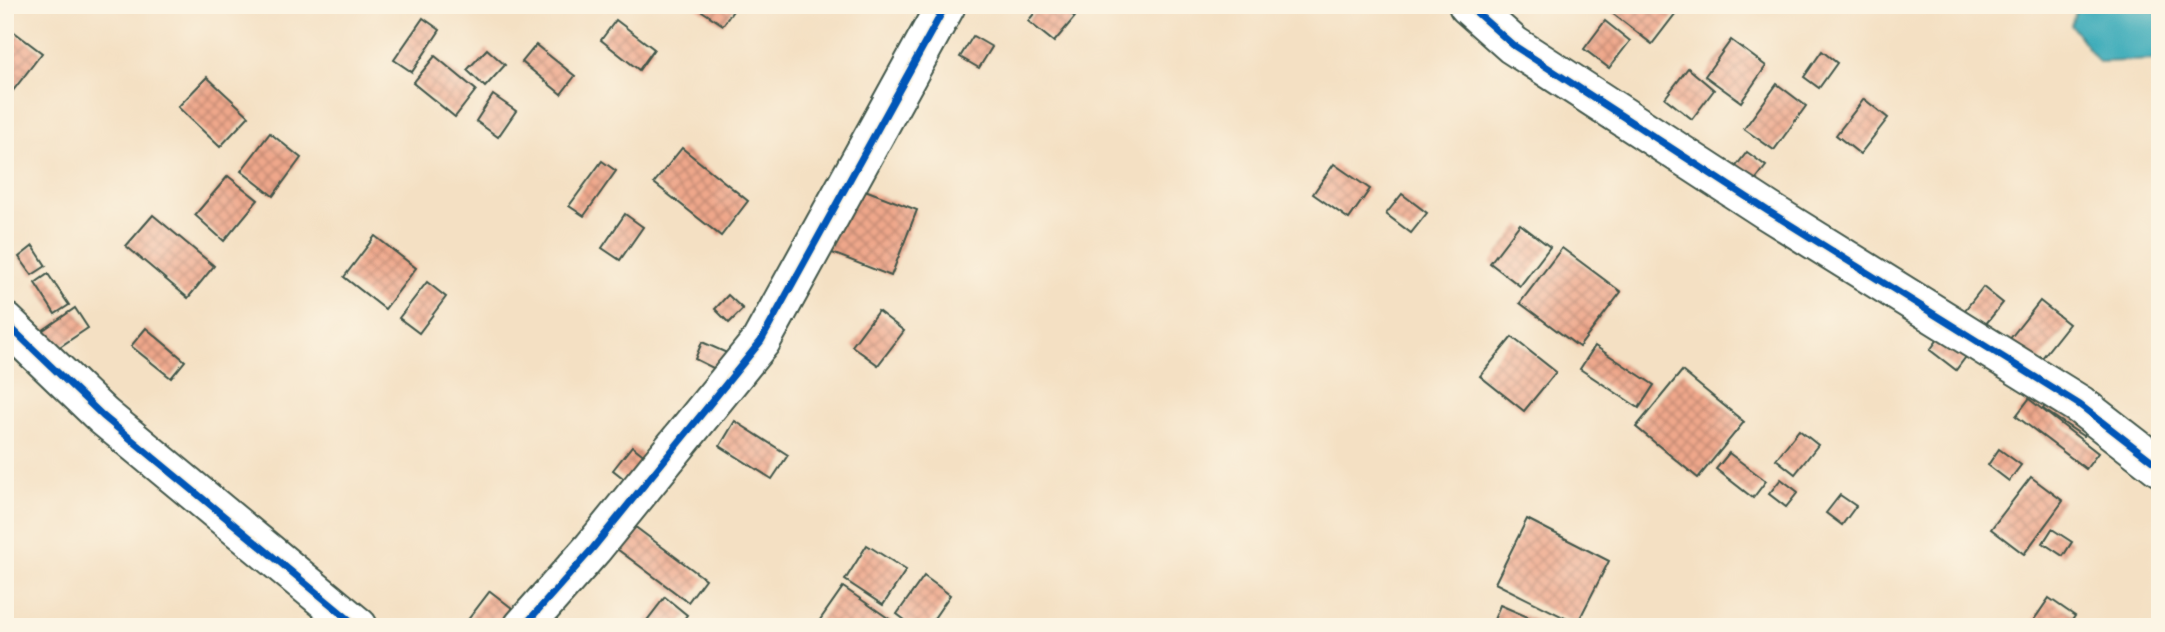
<svg xmlns="http://www.w3.org/2000/svg" width="2165" height="632" viewBox="0 0 2165 632" font-family="'EB Garamond',serif">
  <defs>
    <pattern id="building-cross-hatch" width="8" height="8" patternUnits="userSpaceOnUse" patternTransform="scale(1.75)"><rect width="8" height="8" fill="#efa78b"/><path d="M0 0l8 8M0 8l8-8" fill="none" stroke="#c18972"/></pattern>
  </defs>
  <rect width="100%" height="100%" fill="#fcf5e5"/>
  <filter id="ink" filterUnits="userSpaceOnUse"><feTurbulence type="fractalNoise" baseFrequency=".0143" numOctaves="2"/><feDisplacementMap in="SourceGraphic" scale="14" xChannelSelector="R" yChannelSelector="G"/><feConvolveMatrix kernelMatrix="1 2 1 2 8 2 1 2 1" color-interpolation-filters="sRGB"/></filter>
  <filter id="wash" filterUnits="userSpaceOnUse"><feTurbulence type="fractalNoise" baseFrequency=".00686" numOctaves="4" result="noise"/><feDisplacementMap in="SourceGraphic" scale="28" xChannelSelector="R" yChannelSelector="G"/><feGaussianBlur stdDeviation="1.57" result="paint"/><feColorMatrix in="noise" values="0 0 0 0 0 0 0 0 0 0 0 0 0 0 0 0 0 1.4 0 .05"/><feComposite in="paint" operator="in"/></filter>
  <g filter="url(#wash)">
    <rect width="100%" height="100%" fill="#f4e0c3"/>
    <polygon fill="#3babb9" stroke="#2d7476" stroke-width="2" points="2078,5 2160,5 2160,57 2156,60 2099,62 2071,25"/>
    <g id="blocks">
      <g fill="url(#building-cross-hatch)">
        <polygon points="693,5 737,5 723,25"/>
        <polygon points="1041,5 1060,5 1075,17 1054,42 1028,21"/>
        <polygon points="1618,5 1682,5 1652,44 1612,13"/>
        <polygon points="423,18 440,30 412,72 394,60"/>
        <polygon points="616,20 654,49 639,70 601,40"/>
        <polygon points="1605,21 1630,41 1609,68 1584,49"/>
        <polygon points="5,25 42,53 5,101"/>
        <polygon points="973,36 992,47 979,68 960,57"/>
        <polygon points="1731,40 1766,66 1741,102 1705,76"/>
        <polygon points="536,45 575,76 561,94 522,62"/>
        <polygon points="487,49 505,65 485,87 467,70"/>
        <polygon points="1822,51 1837,63 1819,88 1804,77"/>
        <polygon points="435,56 476,90 455,117 413,83"/>
        <polygon points="1688,68 1714,90 1692,119 1665,98"/>
        <polygon points="207,77 249,116 220,147 178,107"/>
        <polygon points="1777,84 1806,106 1774,150 1744,129"/>
        <polygon points="493,95 516,111 498,137 476,121"/>
        <polygon points="1864,99 1888,118 1860,154 1836,135"/>
        <polygon points="270,133 301,158 273,196 241,171"/>
        <polygon points="682,148 748,201 721,236 654,183"/>
        <polygon points="1747,152 1766,166 1746,192 1727,178"/>
        <polygon points="602,161 616,171 584,216 569,206"/>
        <polygon points="1334,164 1370,189 1349,219 1313,194"/>
        <polygon points="228,176 258,200 224,241 195,215"/>
        <polygon points="852,185 917,210 891,276 827,251"/>
        <polygon points="1402,194 1427,213 1411,233 1386,214"/>
        <polygon points="625,214 643,227 620,260 602,248"/>
        <polygon points="153,215 214,266 188,298 126,246"/>
        <polygon points="1520,224 1550,247 1520,286 1490,263"/>
        <polygon points="375,236 416,268 385,309 344,277"/>
        <polygon points="33,246 46,266 32,275 19,257"/>
        <polygon points="1562,248 1621,292 1579,347 1520,303"/>
        <polygon points="48,274 69,305 55,314 35,283"/>
        <polygon points="427,282 446,297 419,333 399,318"/>
        <polygon points="1983,287 2003,303 1985,325 1965,310"/>
        <polygon points="728,295 743,309 729,323 715,309"/>
        <polygon points="2040,301 2069,324 2034,368 2005,345"/>
        <polygon points="75,308 88,328 49,354 36,335"/>
        <polygon points="878,311 904,331 878,365 852,346"/>
        <polygon points="1948,326 1974,346 1956,370 1930,350"/>
        <polygon points="146,328 185,361 171,378 131,346"/>
        <polygon points="1512,337 1556,372 1524,411 1480,376"/>
        <polygon points="702,342 727,353 719,371 695,359"/>
        <polygon points="1595,346 1654,385 1639,408 1580,369"/>
        <polygon points="1682,371 1744,422 1698,478 1636,427"/>
        <polygon points="2055,392 2095,419 2083,436 2043,409"/>
        <polygon points="2029,399 2098,453 2086,469 2016,416"/>
        <polygon points="735,421 788,455 772,479 720,446"/>
        <polygon points="1799,430 1818,445 1795,474 1776,459"/>
        <polygon points="632,446 651,461 632,485 613,470"/>
        <polygon points="1999,449 2021,465 2009,481 1988,465"/>
        <polygon points="1729,453 1766,481 1753,498 1716,469"/>
        <polygon points="2031,477 2063,501 2024,554 1991,529"/>
        <polygon points="1781,479 1798,492 1786,507 1769,494"/>
        <polygon points="1840,495 1856,506 1842,525 1826,513"/>
        <polygon points="622,517 705,579 688,602 605,540"/>
        <polygon points="1527,519 1609,561 1577,624 1495,583"/>
        <polygon points="2052,529 2072,542 2063,556 2043,543"/>
        <polygon points="867,545 906,570 883,605 845,580"/>
        <polygon points="924,576 950,595 928,627 914,627 897,614"/>
        <polygon points="843,587 901,627 815,627"/>
        <polygon points="490,591 521,615 512,627 466,627 464,625"/>
        <polygon points="665,597 687,615 678,627 649,627 645,623"/>
        <polygon points="2049,598 2075,616 2067,627 2029,627"/>
        <polygon points="1500,605 1551,627 1491,627"/>
      </g>
    </g>
  </g>
  <g filter="url(#ink)">
    <use href="#blocks" fill-opacity="0" stroke="#3f5549" stroke-width="2"/>
    <g fill="none" stroke-linecap="round" stroke-linejoin="round">
      <defs>
        <g id="minor">
          <polyline points="1468,5 1513,45 1768,211 2080,405 2160,467"/>
          <polyline points="5,322 103,416 358,627"/>
          <polyline points="523,627 593,548 761,341 946,5"/>
        </g>
      </defs>
      <use href="#minor" stroke="#3f5549" stroke-width="42"/>
      <use href="#minor" stroke="#fff" stroke-width="38"/>
      <defs>
        <g id="cycleway">
          <polyline points="1468,5 1513,45 1768,211 2080,405 2160,467"/>
          <polyline points="5,322 103,416 358,627"/>
          <polyline points="523,627 593,548 761,341 946,5"/>
        </g>
      </defs>
      <use href="#cycleway" stroke="#fcf5e5" stroke-width="11"/>
      <use href="#cycleway" stroke="#0057b8" stroke-width="7"/>
    </g>
  </g>
  <rect width="2165" height="632" fill="none" stroke="#fcf5e5" stroke-width="28"/>
</svg>
